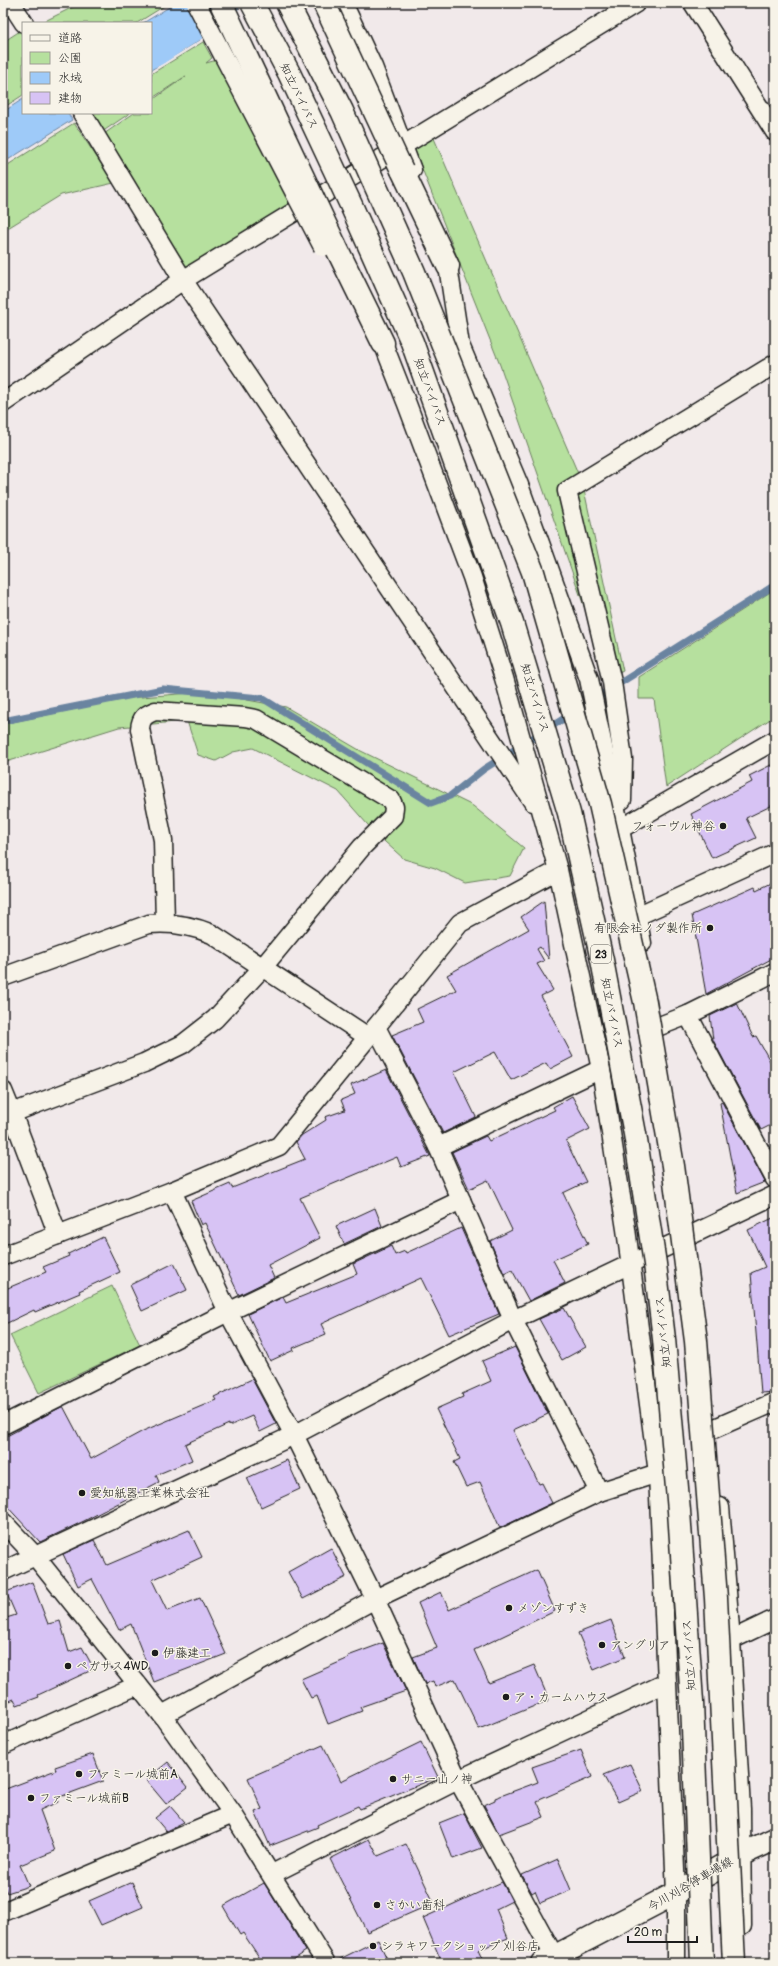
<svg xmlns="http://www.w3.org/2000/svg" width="778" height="1966" viewBox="0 0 778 1966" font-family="Pangolin,'Klee One',sans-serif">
  <rect width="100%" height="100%" fill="#f1e9ea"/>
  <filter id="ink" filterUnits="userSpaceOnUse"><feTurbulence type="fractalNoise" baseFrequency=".025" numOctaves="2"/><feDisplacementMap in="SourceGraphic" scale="8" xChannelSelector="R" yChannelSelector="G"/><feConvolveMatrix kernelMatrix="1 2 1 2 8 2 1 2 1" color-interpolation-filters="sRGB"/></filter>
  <g filter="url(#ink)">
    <g fill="#b6e09e" stroke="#697e5d">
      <polygon points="81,3 169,3 137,23 41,23"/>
      <polygon points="20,31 23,36 23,95 3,108 3,42"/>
      <polygon points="203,42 212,58 206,63 217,60 296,201 185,271 104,134 134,113 151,113 151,101 186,76 151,99 151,74"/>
      <polygon points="87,113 130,113 99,134"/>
      <polygon points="74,123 114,183 61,195 3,231 3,168"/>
      <polygon points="433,136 583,485 623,671 609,678 500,365 413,146"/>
      <polygon points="775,589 775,716 666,787 654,699 639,699 639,677"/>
      <polygon points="203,692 286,707 361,751 473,806 524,848 510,876 465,883 435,868 404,859 375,833 338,791 253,748 233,752 216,761 198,755 187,721 119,727 3,763 3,724 129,698"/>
      <polygon points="112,1286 140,1345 39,1393 10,1335"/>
    </g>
    <g fill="#9ecaf8" stroke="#6a84a0">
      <polygon points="176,3 182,3 200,40 151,70 151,23 143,23"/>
      <polygon points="23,99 23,113 68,113 72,120 3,163 3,112"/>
    </g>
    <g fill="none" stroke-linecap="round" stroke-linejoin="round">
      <polyline stroke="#6a84a0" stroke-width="7" points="3,721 163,689 262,698 431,803 450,796 484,769 775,585"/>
      <polyline stroke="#9ecaf8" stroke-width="41" points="151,47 219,3"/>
    </g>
    <g fill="#d7c3f4" stroke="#1c1c1c">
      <polygon points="775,763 775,804 746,818 756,838 712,858 691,814 752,782 749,776"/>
      <polygon points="775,881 775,957 706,994 692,915 755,887 756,890"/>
      <polygon points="544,901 549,959 540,947 537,949 544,961 537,964 553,990 541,996 573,1057 550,1069 546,1063 511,1080 495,1052 454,1072 476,1117 443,1133 392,1035 423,1022 417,1009 456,990 447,975 529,929 521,917"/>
      <polygon points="737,1003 753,1037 756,1036 775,1070 775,1123 761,1130 713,1040 710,1016"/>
      <polygon points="386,1070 430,1156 401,1167 397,1157 300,1198 320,1238 268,1265 274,1278 239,1295 205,1223 201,1225 191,1201 230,1184 232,1188 305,1159 296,1142 302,1135 326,1120 325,1117 345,1110 341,1100 355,1094 351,1085"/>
      <polygon points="572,1096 590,1129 566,1141 586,1182 563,1193 588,1244 553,1260 565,1283 529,1301 512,1270 504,1274 490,1241 512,1230 488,1180 469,1189 452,1152 486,1136 489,1141 555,1110 553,1107"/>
      <polygon points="722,1102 765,1182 737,1193 720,1103"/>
      <polygon points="375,1208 382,1226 344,1244 336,1226"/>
      <polygon points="775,1217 775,1392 761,1393 751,1273 765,1267 748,1230"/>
      <polygon points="461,1228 499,1314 449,1335 421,1278 321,1324 326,1334 293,1348 294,1350 270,1361 248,1314 283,1297 286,1303 357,1274 353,1264 391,1246 395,1255 405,1251 406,1253"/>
      <polygon points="103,1237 120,1272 79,1291 80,1293 35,1312 34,1310 3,1325 3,1290 46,1272 43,1267 69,1256 68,1254"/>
      <polygon points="174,1263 187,1290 142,1311 130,1285"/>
      <polygon points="564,1308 586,1347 562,1360 539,1319"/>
      <polygon points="515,1347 548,1414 513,1430 539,1484 542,1483 552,1503 500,1528 480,1482 466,1487 454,1462 460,1459 436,1409 463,1397 462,1394 491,1381 482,1361"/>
      <polygon points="252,1379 276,1424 260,1432 252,1416 229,1426 229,1424 185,1444 192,1460 156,1475 159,1482 84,1521 40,1542 3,1502 3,1438 63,1406 91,1459 143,1431 216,1400 214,1397"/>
      <polygon points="287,1460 300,1489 261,1507 247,1478"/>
      <polygon points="189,1530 202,1557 152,1580 167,1611 200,1598 226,1654 154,1682 131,1624 119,1630 92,1579 78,1586 63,1554 94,1540 107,1565"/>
      <polygon points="331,1548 346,1577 303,1599 288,1572"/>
      <polygon points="537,1570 555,1611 474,1650 489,1683 534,1665 549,1700 479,1729 455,1679 435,1687 433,1681 425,1684 413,1657 437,1648 418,1603 441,1592 449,1610"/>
      <polygon points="32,1582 48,1624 60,1621 69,1652 82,1647 94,1669 38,1695 39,1697 17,1705 14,1699 3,1704 3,1619 16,1615 6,1592"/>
      <polygon points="611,1620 625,1657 594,1670 578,1633"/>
      <polygon points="383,1643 406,1691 360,1707 362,1711 328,1724 317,1696 311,1698 301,1679 349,1658 348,1656"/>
      <polygon points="421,1742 438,1777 360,1809 358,1806 317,1825 318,1827 270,1846 255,1812 262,1809 248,1778 323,1745 341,1781"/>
      <polygon points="581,1750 592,1777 537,1801 544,1817 499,1834 484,1805 495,1800 495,1798 538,1782 532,1767"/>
      <polygon points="93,1754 103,1781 57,1798 58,1802 40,1810 55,1851 20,1865 29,1886 7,1893 3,1883 3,1790 56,1770 55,1767"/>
      <polygon points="168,1762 188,1787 166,1804 146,1780"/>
      <polygon points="630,1764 643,1791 618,1802 603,1775"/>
      <polygon points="170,1806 184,1822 166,1831 155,1818"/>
      <polygon points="464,1813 482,1848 453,1859 439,1823"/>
      <polygon points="369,1839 378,1856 406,1844 434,1903 367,1932 330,1859"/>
      <polygon points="558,1859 571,1890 540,1903 535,1891 532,1893 522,1875"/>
      <polygon points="132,1882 143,1907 101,1925 89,1901"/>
      <polygon points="502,1882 512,1901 496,1909 508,1938 478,1950 484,1963 442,1963 423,1918"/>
      <polygon points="264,1883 306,1951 287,1963 263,1963 243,1933 240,1935 223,1906"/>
      <polygon points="378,1940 389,1963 336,1963 336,1961"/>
    </g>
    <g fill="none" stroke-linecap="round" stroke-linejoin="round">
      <defs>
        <g id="street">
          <polyline points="11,3 24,23"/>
          <polyline points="343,3 373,67 412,170"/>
          <polyline points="693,3 775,132"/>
          <polyline points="82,113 183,280 533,802"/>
          <polyline points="443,254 448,266 460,345 519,485 589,679 620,829 642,943"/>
          <polyline points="376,332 383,343 407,404 472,577 504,678 558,870 601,1069 626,1229 658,1473 676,1893 676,1963"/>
          <polyline points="3,403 183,280 636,3"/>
          <polyline points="622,800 623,759 612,682 567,491 775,364"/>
          <polyline points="620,829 775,740"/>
          <polyline points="558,870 460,923 376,1027 438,1147 513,1320 599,1492"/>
          <polyline points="637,916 775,853"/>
          <path d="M3,977L149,924C172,922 191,925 212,934L368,1037"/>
          <polyline points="688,1015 775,1179"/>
          <polyline points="657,1027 688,1015 775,972"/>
          <path d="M3,1091L12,1113L144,1063L183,1044L215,1019L263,967L362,847L393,816L394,807L391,800L256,719L245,717L155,711C145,715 141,717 140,729L163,840L165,923"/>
          <polyline points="3,1117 12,1113 58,1235"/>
          <polyline points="438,1147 601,1069"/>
          <polyline points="172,1191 228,1312 294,1435 375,1599 458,1780 558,1963"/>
          <polyline points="3,1256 172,1191 279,1146 376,1027"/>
          <polyline points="3,1425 228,1312 461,1200"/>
          <polyline points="713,1429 775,1402"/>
          <polyline points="720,1507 731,1640 741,1809 742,1926"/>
          <polyline points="3,1522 35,1556 162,1715 233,1814 326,1963"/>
          <polyline points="3,1571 294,1435 513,1320 775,1195"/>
          <polyline points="731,1640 775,1619"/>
          <polyline points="162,1715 375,1599 599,1492 658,1473"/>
          <polyline points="3,1745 138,1685"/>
          <polyline points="272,1874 458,1780 666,1683"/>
          <polyline points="3,1912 233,1814"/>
        </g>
        <polyline id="secondary" points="542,1963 676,1893 742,1854 775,1839"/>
        <g id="highway">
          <polyline points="402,170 448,266"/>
          <polyline points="335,245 383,343"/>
        </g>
      </defs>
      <use href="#street" stroke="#1c1c1c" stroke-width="21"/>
      <use href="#secondary" stroke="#1c1c1c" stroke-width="25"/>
      <use href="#highway" stroke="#1c1c1c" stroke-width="25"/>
      <use href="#street" stroke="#f7f3e8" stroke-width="18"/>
      <use href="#secondary" stroke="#f7f3e8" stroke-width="22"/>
      <use href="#highway" stroke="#f7f3e8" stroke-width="22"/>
      <defs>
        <polyline id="street-bridge" points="196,3 323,247"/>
        <g id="highway-bridge">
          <polyline points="221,3 335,245"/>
          <polyline points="252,3 289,73 351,205 412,342 512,623 569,813 602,960 635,1134 655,1264 664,1339 679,1511 692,1702 702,1963"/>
          <polyline points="287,3 342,111 414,272 533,572 600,804 645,1002 673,1166 696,1341 716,1598 734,1963"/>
          <polyline points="324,3 402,170"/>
        </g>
      </defs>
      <use href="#street-bridge" stroke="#1c1c1c" stroke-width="21" stroke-linecap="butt"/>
      <use href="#highway-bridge" stroke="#1c1c1c" stroke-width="25" stroke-linecap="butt"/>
      <use href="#street-bridge" stroke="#f7f3e8" stroke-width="18"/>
      <use href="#highway-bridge" stroke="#f7f3e8" stroke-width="22"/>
    </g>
  </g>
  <g fill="#1c1c1c" stroke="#f7f3e8" stroke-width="1.5">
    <circle cx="723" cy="826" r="4"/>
    <circle cx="710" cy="928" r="4"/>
    <circle cx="82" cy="1493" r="4"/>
    <circle cx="509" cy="1608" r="4"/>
    <circle cx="602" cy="1645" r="4"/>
    <circle cx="155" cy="1653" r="4"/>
    <circle cx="68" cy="1666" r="4"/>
    <circle cx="506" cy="1697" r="4"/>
    <circle cx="79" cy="1774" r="4"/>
    <circle cx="393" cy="1779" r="4"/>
    <circle cx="31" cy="1798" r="4"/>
    <circle cx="377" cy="1905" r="4"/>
    <circle cx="373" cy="1946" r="4"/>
  </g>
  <g text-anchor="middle" stroke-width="3" stroke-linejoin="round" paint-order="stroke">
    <rect fill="#f7f3e8" stroke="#5e5c59" stroke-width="1" x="591" y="945" width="20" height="18" rx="3"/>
    <g font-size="11" font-weight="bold" fill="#1c1c1c">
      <text x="601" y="958">23</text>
    </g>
    <g font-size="12" fill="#1c1c1c" stroke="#f7f3e8">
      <text transform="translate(299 96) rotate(64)" y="4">知立バイパス</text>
      <text transform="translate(430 392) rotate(70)" y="4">知立バイパス</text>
      <text transform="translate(535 698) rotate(73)" y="4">知立バイパス</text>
      <text transform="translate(612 1013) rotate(79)" y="4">知立バイパス</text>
      <text transform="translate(663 1332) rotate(-96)" y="4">知立バイパス</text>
      <text transform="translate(689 1655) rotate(-94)" y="4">知立バイパス</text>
      <text transform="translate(690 1884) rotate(-30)" y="4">今川刈谷停車場線</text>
    </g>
    <g font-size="12" fill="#1c1c1c" stroke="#f7f3e8" text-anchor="start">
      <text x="715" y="830" text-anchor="end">フォーヴル神谷</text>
      <text x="702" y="932" text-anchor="end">有限会社ノダ製作所</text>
      <text x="90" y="1497">愛知紙器工業株式会社</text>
      <text x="517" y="1612">メゾンすずき</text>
      <text x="610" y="1649">アングリア</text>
      <text x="163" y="1657">伊藤建工</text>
      <text x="76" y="1670">ペガサス4WD</text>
      <text x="514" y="1701">ア・カームハウス</text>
      <text x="87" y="1778">ファミール城前A</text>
      <text x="401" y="1783">サニー山ノ神</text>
      <text x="39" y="1802">ファミール城前B</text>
      <text x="385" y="1909">さかい歯科</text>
      <text x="381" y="1950">シラキワークショップ 刈谷店</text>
    </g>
  </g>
  <rect width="778" height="1966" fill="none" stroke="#f7f3e8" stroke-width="16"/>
  <rect x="8" y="8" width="762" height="1950" fill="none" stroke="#1c1c1c" stroke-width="1.5" filter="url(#ink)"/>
  <rect x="22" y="22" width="130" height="92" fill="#f7f3e8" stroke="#9f9d96"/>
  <rect x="30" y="35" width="20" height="6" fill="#f7f3e8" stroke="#9f9d96"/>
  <text x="58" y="42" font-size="12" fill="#1c1c1c">道路</text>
  <rect x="30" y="52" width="20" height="12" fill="#b6e09e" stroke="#9f9d96"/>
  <text x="58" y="62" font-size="12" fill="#1c1c1c">公園</text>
  <rect x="30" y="72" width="20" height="12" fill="#9ecaf8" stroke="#9f9d96"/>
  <text x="58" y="82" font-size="12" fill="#1c1c1c">水域</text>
  <rect x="30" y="92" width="20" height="12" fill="#d7c3f4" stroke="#9f9d96"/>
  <text x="58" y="102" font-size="12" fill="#1c1c1c">建物</text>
  <path d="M628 1936v6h69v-6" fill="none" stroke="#1c1c1c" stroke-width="2"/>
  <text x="634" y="1936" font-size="12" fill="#1c1c1c" stroke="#f7f3e8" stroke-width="3" paint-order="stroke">20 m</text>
</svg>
